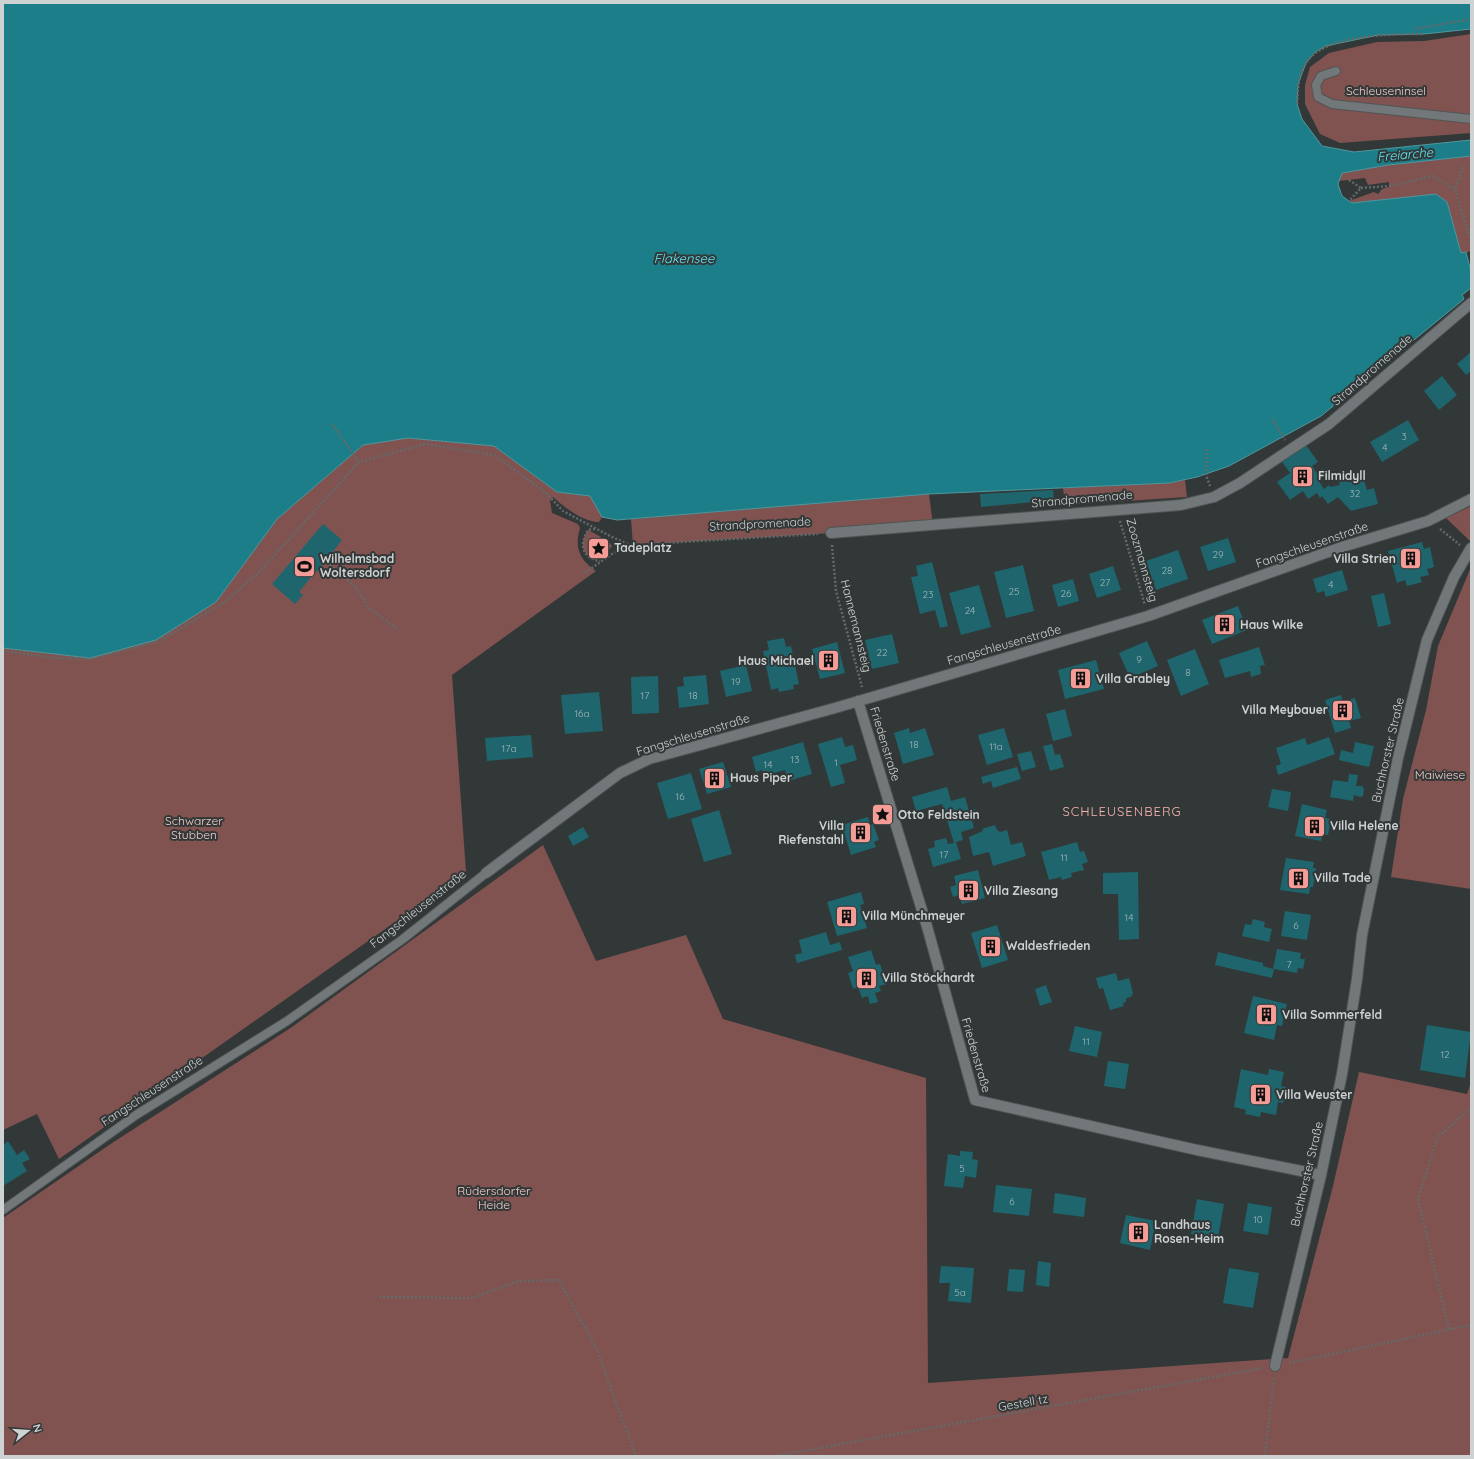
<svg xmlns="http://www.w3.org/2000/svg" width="1474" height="1459" viewBox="0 0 1474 1459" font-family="Quicksand,sans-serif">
  <rect width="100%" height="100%" fill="#323838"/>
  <g fill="#805350">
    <polygon points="1471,34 1471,133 1340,143 1320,134 1305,104 1305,85 1310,67 1329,53 1377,42 1424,41"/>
    <polygon points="1471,156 1471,251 1461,254 1447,202 1436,194 1352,203 1349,201 1374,192 1378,194 1382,189 1389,187 1389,182 1368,185 1365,178 1339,181 1342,173 1388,165"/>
    <path d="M408,438L494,446L557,492L590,496L602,517L599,522C583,522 564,507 553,497L550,500L552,513L578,524L580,528C574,548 580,560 596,571L452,675L466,872L59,1159L37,1114L3,1130V648L90,658L216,602L277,519L363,445Z"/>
    <polygon points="1185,480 1187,497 1065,505 1063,488 1169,483"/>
    <polygon points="929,494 933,525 831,533 633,545 631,519"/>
    <polygon points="1471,506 1471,539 1470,541 1446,518"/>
    <path d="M588,530L601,537L600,540L604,543L608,541L612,546L608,551L595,560C581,554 580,542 588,530Z"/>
    <polygon points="1471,567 1471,889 1391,877 1403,799 1426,710 1438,646"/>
    <polygon points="543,845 596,961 686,935 723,1019 926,1078 928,1383 1288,1358 1333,1186 1359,1072 1467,1094 1471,1082 1471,1456 3,1456 3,1218 112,1143 292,1027"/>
  </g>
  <polygon fill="#1c7e88" stroke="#52979e" points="3,3 1471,3 1471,29 1424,34 1378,35 1326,46 1315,52 1306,63 1298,84 1297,104 1302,119 1322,146 1354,152 1471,140 1471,156 1388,165 1342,173 1338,184 1342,196 1352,203 1436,194 1447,202 1461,253 1466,252 1471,272 1471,288 1462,295 1464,299 1321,416 1229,466 1197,477 1169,483 929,494 617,520 602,517 590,496 557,492 494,446 408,438 363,445 277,519 216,602 156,640 90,658 3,648"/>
  <g fill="#1f656d">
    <polygon points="1471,352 1471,371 1466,375 1457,364"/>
    <polygon points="1442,376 1457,395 1439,410 1424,391"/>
    <polygon points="1408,420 1419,440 1382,462 1370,442"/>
    <polygon points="1306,445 1318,462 1312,466 1320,478 1318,480 1324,489 1329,485 1330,487 1340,485 1337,477 1352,473 1353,481 1363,477 1367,490 1374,488 1378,504 1351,511 1338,497 1328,504 1322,496 1320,498 1317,493 1308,499 1303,491 1290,500 1277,482 1290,473 1282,462"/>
    <polygon points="1053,490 1054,500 981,507 980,494"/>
    <polygon points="323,524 342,540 317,572 316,571 299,592 303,595 295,604 272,584"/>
    <polygon points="1228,538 1236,562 1208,571 1200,547"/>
    <polygon points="1422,542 1424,549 1430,547 1434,567 1427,569 1429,575 1420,577 1422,582 1407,586 1405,580 1397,583 1388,551"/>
    <polygon points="1178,550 1188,579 1156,590 1146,561"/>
    <polygon points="932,562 948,626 940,628 935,610 920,614 911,577 918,576 916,566"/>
    <polygon points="1023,565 1034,611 1006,618 994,572"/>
    <polygon points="1113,566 1121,590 1097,598 1089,574"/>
    <polygon points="1342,570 1348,590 1326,597 1324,591 1317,593 1313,579"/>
    <polygon points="1073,579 1079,601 1058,607 1052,585"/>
    <polygon points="979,585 991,627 961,635 949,593"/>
    <polygon points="1384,593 1391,624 1378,627 1371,596"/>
    <polygon points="1238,606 1247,630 1212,644 1202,620"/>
    <polygon points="892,634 899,663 872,669 865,640"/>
    <polygon points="784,638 786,647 791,646 799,684 793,685 794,689 779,692 778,688 771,690 763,651 769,650 767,641"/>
    <polygon points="1147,641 1158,666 1130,678 1119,653"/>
    <polygon points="837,642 845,673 820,679 812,649"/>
    <polygon points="1259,647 1265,665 1260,666 1261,674 1251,677 1250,671 1225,678 1219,660"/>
    <polygon points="1195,649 1209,684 1181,696 1167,660"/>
    <polygon points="1096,660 1104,689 1065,699 1058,670"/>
    <polygon points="746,665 752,691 726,697 720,671"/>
    <polygon points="706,675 709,704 679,708 677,687 684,686 683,677"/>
    <polygon points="658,676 659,713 632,714 631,677"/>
    <polygon points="599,692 603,731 565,734 561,695"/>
    <polygon points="1341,695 1343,702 1355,698 1361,718 1349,721 1351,728 1335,733 1325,700"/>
    <polygon points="1065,709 1072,736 1053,741 1046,714"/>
    <polygon points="909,728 910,733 925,728 934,755 903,764 894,733"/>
    <polygon points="1004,728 1013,757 987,765 978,735"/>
    <polygon points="531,735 533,757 487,761 485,738"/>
    <polygon points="842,737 845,747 853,745 857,760 840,765 845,783 831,787 818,744"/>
    <polygon points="1329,737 1335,754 1278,775 1276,766 1281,764 1276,748 1305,738 1307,745"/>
    <polygon points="803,742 812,774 788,781 785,770 764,776 762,770 756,772 752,757"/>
    <polygon points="1355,742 1374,746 1369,767 1339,760 1341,750 1353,753"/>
    <polygon points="1052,744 1055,755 1060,754 1064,767 1050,771 1043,746"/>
    <polygon points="1031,751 1036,767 1022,771 1017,754"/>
    <polygon points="723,762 731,787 707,794 699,769"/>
    <polygon points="1017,767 1021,779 993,788 991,781 983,784 981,777"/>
    <polygon points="691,773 702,809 668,819 657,783"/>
    <polygon points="1349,774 1358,775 1356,786 1362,786 1364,789 1363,796 1360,797 1354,795 1353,801 1330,797 1333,780 1348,782"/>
    <polygon points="947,787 951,801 965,797 969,811 975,809 979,819 972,821 974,828 961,832 963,840 956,842 961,859 933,867 928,849 935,847 934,841 946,838 948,844 954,843 942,804 916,811 912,797"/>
    <polygon points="1272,789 1291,792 1288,811 1268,807"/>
    <polygon points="1302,804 1327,810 1325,818 1331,819 1328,835 1322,834 1321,841 1295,836"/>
    <polygon points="719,810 732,854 704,862 691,819"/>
    <polygon points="868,817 870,825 873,824 879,840 874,842 876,847 851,855 842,825"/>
    <polygon points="995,825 997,830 1000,832 1007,830 1011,845 1022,842 1026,856 993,866 989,852 973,856 969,837 983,831 982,829"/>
    <polygon points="583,827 589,837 573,846 568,836"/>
    <polygon points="1077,842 1080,852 1084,851 1088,862 1082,864 1084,870 1071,873 1072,877 1062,880 1061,877 1049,880 1041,852"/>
    <polygon points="1286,858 1314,862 1313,868 1316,868 1313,887 1310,887 1309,894 1280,890"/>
    <polygon points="978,870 985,898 962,904 959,895 953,897 950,887 956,885 954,876"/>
    <polygon points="1138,872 1139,939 1119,940 1118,894 1103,894 1103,873"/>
    <polygon points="861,892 864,904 860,905 867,928 837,936 827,902"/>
    <polygon points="1285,911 1311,915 1307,940 1281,936"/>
    <polygon points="1253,919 1265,922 1264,927 1272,929 1269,942 1242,936 1245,924 1251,925"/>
    <polygon points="997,925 1008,960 982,968 971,933"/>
    <polygon points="826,932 830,945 840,942 842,950 797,963 795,955 802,953 799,940"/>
    <polygon points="1277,949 1301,953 1300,959 1305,959 1303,969 1298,968 1297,973 1274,969 1272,978 1215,965 1218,952 1263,963 1263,966 1273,969"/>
    <polygon points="871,950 876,965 880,964 887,984 879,986 881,991 875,993 878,1002 870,1004 868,996 862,998 858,987 853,989 848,973 853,971 848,957"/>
    <polygon points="1116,973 1118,981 1129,978 1133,993 1131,997 1126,998 1126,1002 1123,1003 1124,1006 1110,1010 1103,988 1099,989 1096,978"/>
    <polygon points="1046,985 1052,1002 1040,1006 1035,989"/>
    <polygon points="1253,996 1287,1004 1282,1026 1277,1025 1274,1040 1244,1033"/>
    <polygon points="1427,1025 1471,1032 1465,1078 1420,1070"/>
    <polygon points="1075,1026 1102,1032 1097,1057 1069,1051"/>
    <polygon points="1108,1061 1129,1064 1125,1089 1104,1086"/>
    <polygon points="1241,1069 1268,1075 1269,1069 1284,1072 1281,1086 1286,1087 1283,1103 1278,1102 1276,1115 1261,1112 1260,1117 1245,1114 1246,1110 1234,1107"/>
    <polygon points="8,1141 17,1155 24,1150 30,1159 22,1163 27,1171 3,1186 3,1145"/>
    <polygon points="960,1151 973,1152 972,1159 978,1160 976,1178 965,1176 963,1188 944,1186 948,1154 960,1156"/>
    <polygon points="996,1185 1032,1189 1029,1216 993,1212"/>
    <polygon points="1055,1193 1086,1198 1084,1217 1053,1213"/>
    <polygon points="1197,1199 1224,1204 1218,1238 1191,1234"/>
    <polygon points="1248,1203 1272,1207 1268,1235 1243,1231"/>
    <polygon points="1126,1215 1156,1221 1150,1250 1120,1243"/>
    <polygon points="1038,1261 1051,1263 1049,1287 1036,1285"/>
    <polygon points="941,1266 974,1268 971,1303 948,1301 950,1283 939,1283"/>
    <polygon points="1229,1268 1259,1273 1253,1308 1223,1303"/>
    <polygon points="1009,1269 1025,1270 1023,1292 1007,1291"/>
  </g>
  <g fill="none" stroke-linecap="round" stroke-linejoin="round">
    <defs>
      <g id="lane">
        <polyline points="1336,71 1321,76 1316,85 1318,97 1332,104 1471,119"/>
        <polyline points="3,1210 136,1115 287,1021 403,939 486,873"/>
      </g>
      <g id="street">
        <polyline points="831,533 1181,505 1214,497 1240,483 1329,424 1471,303"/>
        <polyline points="858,701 928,930 975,1100 1197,1150 1321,1175"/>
        <polyline points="486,873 620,773 649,759 835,708 1148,616 1342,547 1428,521 1471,499"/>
        <polyline points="1275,1366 1321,1175 1342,1074 1357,979 1362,935 1398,758 1427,640 1454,577 1471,548"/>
      </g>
    </defs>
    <use href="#lane" stroke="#505556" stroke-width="10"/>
    <use href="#street" stroke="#505556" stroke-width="12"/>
    <g stroke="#646969" stroke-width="2.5" stroke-dasharray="2 2" stroke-linecap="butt">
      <polyline points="1415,29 1471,19"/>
      <path d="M1297,104C1298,90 1298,75 1306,63C1324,34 1393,34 1424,34"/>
      <polyline points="1463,167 1455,189 1471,242"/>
      <polyline points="1349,180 1361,188 1349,201"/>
      <polyline points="1361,188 1390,186 1433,176 1455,189"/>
      <polyline points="1470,268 1471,268"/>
      <polyline points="1272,419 1285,440"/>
      <polyline points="332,424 359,462"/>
      <polyline points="1207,449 1206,475 1210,486"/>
      <polyline points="1120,521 1145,605"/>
      <path d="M595,529L588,530C579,545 582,558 600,561"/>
      <polyline points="1440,529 1460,545"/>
      <polyline points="832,545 836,591 862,687"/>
      <polyline points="326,562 356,587 369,608 399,630"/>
      <polyline points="585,573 610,555 630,545 818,534"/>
      <polyline points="3,651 56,658 91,659 157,642 221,605 258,573 359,462 425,444 494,455 545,492 563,511 610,536 630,545"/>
      <polyline points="379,1297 473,1298 518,1281 559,1280 596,1348 636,1456"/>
      <polyline points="1449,1329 1418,1199 1437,1138 1471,1108"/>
      <polyline points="1289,1363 1471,1325"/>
      <polyline points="775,1456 1263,1368"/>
      <polyline points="1265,1456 1274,1378"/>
    </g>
    <use href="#lane" stroke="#727879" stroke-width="8"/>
    <use href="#street" stroke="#727879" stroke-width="10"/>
  </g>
  <defs>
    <symbol id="building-square" viewBox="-11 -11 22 22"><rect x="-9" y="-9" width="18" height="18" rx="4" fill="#f59c96" stroke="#323838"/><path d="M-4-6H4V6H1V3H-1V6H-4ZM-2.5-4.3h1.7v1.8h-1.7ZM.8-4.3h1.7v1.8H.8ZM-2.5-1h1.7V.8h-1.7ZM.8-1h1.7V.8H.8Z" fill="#111"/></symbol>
    <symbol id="sight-square" viewBox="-11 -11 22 22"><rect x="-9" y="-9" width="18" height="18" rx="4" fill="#f59c96" stroke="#323838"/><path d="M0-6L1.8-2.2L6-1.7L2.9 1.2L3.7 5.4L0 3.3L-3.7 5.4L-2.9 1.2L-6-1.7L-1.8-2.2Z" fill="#111"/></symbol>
    <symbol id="stadium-square" viewBox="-11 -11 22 22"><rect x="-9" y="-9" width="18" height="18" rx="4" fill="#f59c96" stroke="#323838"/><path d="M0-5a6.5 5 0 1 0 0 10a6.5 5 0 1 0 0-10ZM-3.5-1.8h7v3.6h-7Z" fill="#111"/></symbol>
  </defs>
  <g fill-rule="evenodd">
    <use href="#building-square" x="1290" y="464" width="25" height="25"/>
    <use href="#sight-square" x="586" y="536" width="25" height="25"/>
    <use href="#building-square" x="1398" y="546" width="25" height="25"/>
    <use href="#stadium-square" x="292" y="554" width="25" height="25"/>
    <use href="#building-square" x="1212" y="612" width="25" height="25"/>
    <use href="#building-square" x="816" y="648" width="25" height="25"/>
    <use href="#building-square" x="1068" y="666" width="25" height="25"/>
    <use href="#building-square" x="1330" y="698" width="25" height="25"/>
    <use href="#building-square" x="702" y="766" width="25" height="25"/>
    <use href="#sight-square" x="870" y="802" width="25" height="25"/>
    <use href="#building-square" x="1302" y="814" width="25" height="25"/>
    <use href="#building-square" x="848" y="820" width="25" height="25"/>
    <use href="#building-square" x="1286" y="866" width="25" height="25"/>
    <use href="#building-square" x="956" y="878" width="25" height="25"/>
    <use href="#building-square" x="834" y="904" width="25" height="25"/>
    <use href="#building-square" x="978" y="934" width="25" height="25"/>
    <use href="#building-square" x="854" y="966" width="25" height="25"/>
    <use href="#building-square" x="1254" y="1002" width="25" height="25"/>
    <use href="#building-square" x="1248" y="1082" width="25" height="25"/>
    <use href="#building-square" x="1126" y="1220" width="25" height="25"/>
  </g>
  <g text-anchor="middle" stroke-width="4" stroke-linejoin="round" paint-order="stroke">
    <g font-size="10" fill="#a3b7ba">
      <text x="1404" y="440">3</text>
      <text x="1385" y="451">4</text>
      <text x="1355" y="497">32</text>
      <text x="1218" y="558">29</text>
      <text x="1167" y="574">28</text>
      <text x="1105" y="586">27</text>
      <text x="1331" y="588">4</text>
      <text x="1014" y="595">25</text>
      <text x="1066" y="597">26</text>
      <text x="928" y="598">23</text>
      <text x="970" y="614">24</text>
      <text x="882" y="656">22</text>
      <text x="1139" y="663">9</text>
      <text x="1188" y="676">8</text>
      <text x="736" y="685">19</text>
      <text x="645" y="699">17</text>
      <text x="693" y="699">18</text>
      <text x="582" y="717">16a</text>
      <text x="914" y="748">18</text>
      <text x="996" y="750">11a</text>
      <text x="509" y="752">17a</text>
      <text x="795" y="763">13</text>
      <text x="836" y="766">1</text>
      <text x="768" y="768">14</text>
      <text x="680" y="800">16</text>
      <text x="944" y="858">17</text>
      <text x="1064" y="861">11</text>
      <text x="1129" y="921">14</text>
      <text x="1296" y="929">6</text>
      <text x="1289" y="968">7</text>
      <text x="1086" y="1045">11</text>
      <text x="1445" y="1058">12</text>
      <text x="962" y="1172">5</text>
      <text x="1012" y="1205">6</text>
      <text x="1258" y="1223">10</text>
      <text x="960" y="1296">5a</text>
    </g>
    <g font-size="12" fill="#f6cdca" stroke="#323838">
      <text x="1386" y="95">Schleuseninsel</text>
      <text x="1440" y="779">Maiwiese</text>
      <text x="194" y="825">Schwarzer<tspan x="194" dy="14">Stubben</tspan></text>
      <text x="494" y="1195">Rüdersdorfer<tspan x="494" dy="14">Heide</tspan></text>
    </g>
    <g font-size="12" fill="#cfd2d3" stroke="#323838">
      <text transform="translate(1372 370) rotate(-41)" y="4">Strandpromenade</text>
      <text transform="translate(1082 499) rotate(-5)" y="4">Strandpromenade</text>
      <text transform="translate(760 524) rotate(-3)" y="4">Strandpromenade</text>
      <text transform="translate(1312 545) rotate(-19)" y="4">Fangschleusenstraße</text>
      <text transform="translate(1142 560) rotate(74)" y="4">Zoozmannsteig</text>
      <text transform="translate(856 626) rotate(76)" y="4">Hannemannsteig</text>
      <text transform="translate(1004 645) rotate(-16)" y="4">Fangschleusenstraße</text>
      <text transform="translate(693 735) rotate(-17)" y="4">Fangschleusenstraße</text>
      <text transform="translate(885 744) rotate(73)" y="4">Friedenstraße</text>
      <text transform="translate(1388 750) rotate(-77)" y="4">Buchhorster Straße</text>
      <text transform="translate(418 909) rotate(-38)" y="4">Fangschleusenstraße</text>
      <text transform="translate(976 1055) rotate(74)" y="4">Friedenstraße</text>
      <text transform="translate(152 1091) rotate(-33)" y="4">Fangschleusenstraße</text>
      <text transform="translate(1307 1174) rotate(-77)" y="4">Buchhorster Straße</text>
      <text transform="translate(1023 1403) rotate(-10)" y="4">Gestell tz</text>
    </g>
    <g font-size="12" font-weight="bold" fill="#cfd2d3" stroke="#323838" text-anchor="start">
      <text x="1318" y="480">Filmidyll</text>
      <text x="614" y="552">Tadeplatz</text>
      <text x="320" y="563">Wilhelmsbad<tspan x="320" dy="14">Woltersdorf</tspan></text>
      <text x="1396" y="563" text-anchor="end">Villa Strien</text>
      <text x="1240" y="629">Haus Wilke</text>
      <text x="814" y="665" text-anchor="end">Haus Michael</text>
      <text x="1096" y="683">Villa Grabley</text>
      <text x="1328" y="714" text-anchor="end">Villa Meybauer</text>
      <text x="730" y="782">Haus Piper</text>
      <text x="898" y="819">Otto Feldstein</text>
      <text x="844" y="830" text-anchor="end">Villa<tspan x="844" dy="14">Riefenstahl</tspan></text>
      <text x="1330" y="830">Villa Helene</text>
      <text x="1314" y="882">Villa Tade</text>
      <text x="984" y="895">Villa Ziesang</text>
      <text x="862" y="920">Villa Münchmeyer</text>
      <text x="1006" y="950">Waldesfrieden</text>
      <text x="882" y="982">Villa Stöckhardt</text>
      <text x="1282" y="1019">Villa Sommerfeld</text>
      <text x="1276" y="1099">Villa Weuster</text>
      <text x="1154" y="1229">Landhaus<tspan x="1154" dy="14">Rosen-Heim</tspan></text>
    </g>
    <g font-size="13" font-style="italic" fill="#61e4f4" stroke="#323838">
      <text transform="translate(1405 154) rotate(-5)" y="5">Freiarche</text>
      <text x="684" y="263">Flakensee</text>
    </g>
    <g font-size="13" letter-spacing="1" fill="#f7b3ae" stroke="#323838">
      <text x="1122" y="816">SCHLEUSENBERG</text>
    </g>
  </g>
  <rect width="1474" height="1459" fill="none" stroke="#cfd2d3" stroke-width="8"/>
  <g transform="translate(28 1431) rotate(73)" stroke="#323838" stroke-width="3" paint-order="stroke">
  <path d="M0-3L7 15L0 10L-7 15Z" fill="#cfd2d3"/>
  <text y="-6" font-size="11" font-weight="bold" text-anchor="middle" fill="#cfd2d3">N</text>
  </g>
</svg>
